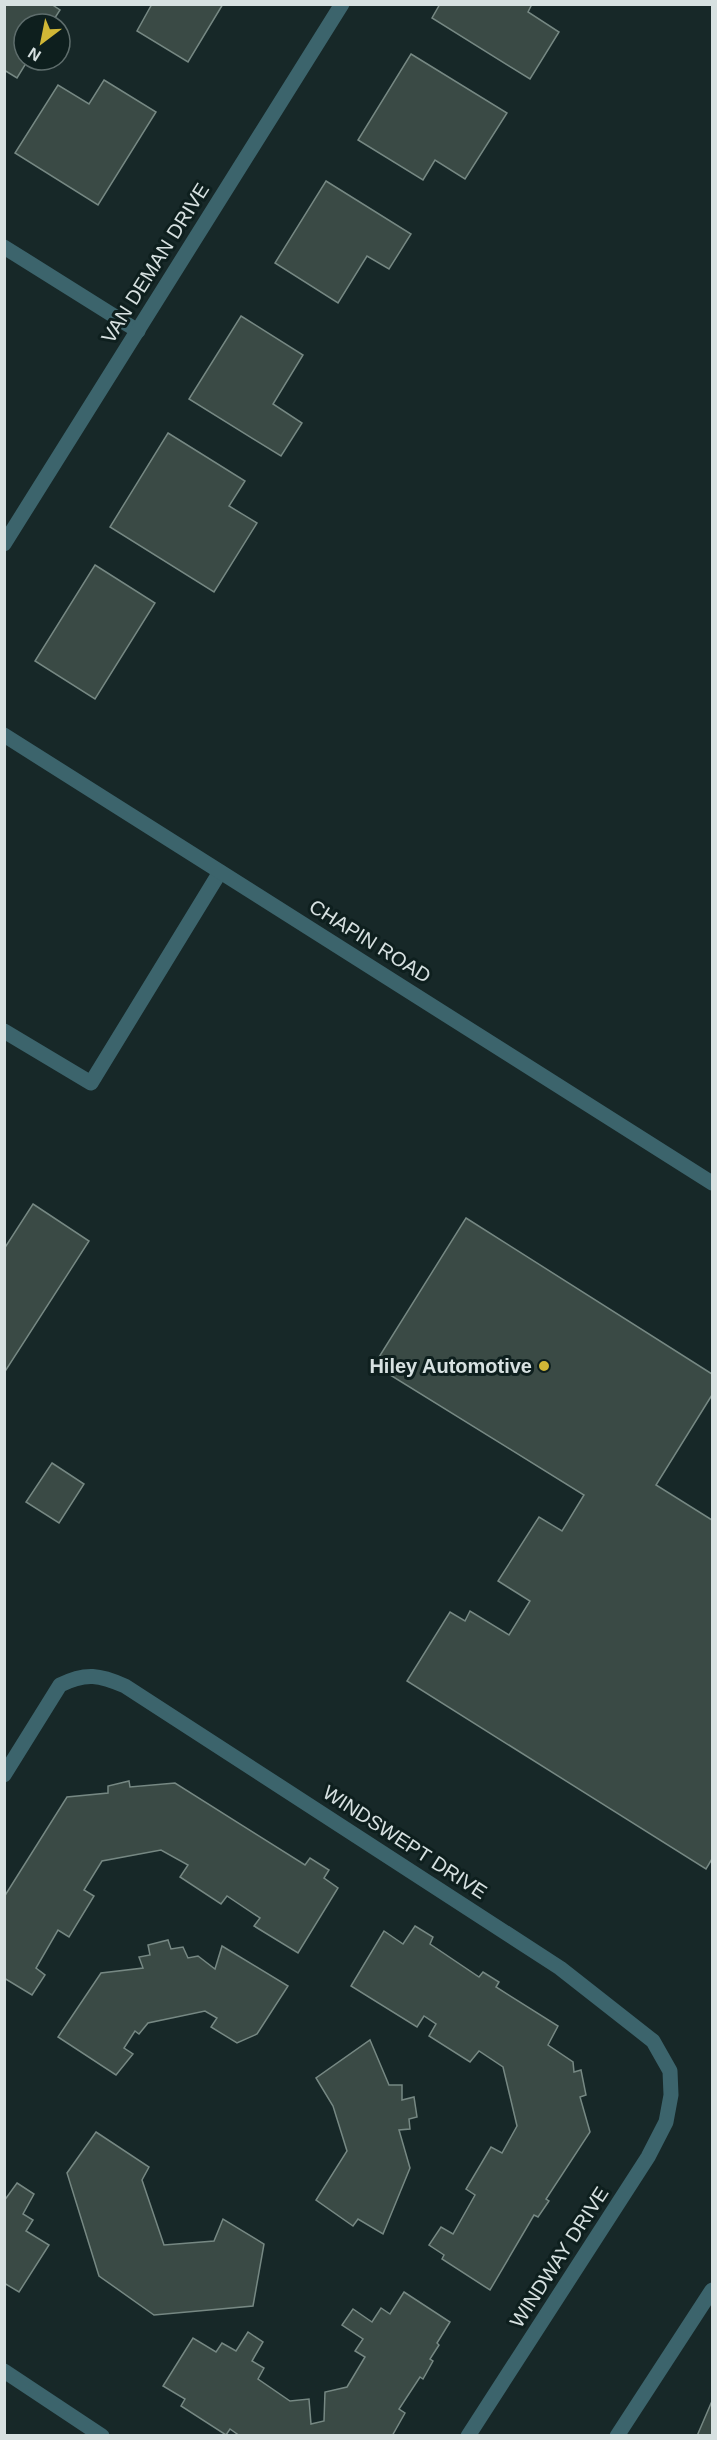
<svg xmlns="http://www.w3.org/2000/svg" width="717" height="2440" viewBox="0 0 717 2440" font-family="Helvetica,sans-serif">
  <rect width="100%" height="100%" fill="#172828"/>
  <g fill="#3a4a45" stroke="#768883" stroke-width="1.5">
    <polygon points="4,4 51,4 60,10 51,24 24,24 24,60 28,60 17,78 4,70"/>
    <polygon points="152,4 223,4 188,62 137,31"/>
    <polygon points="440,4 532,4 528,12 559,32 530,79 432,18"/>
    <polygon points="411,54 507,113 465,179 435,160 423,180 358,140"/>
    <polygon points="104,80 156,112 98,205 15,153 58,85 89,104"/>
    <polygon points="326,181 411,234 389,269 367,256 338,303 275,263"/>
    <polygon points="241,316 303,355 273,404 302,423 281,456 189,399"/>
    <polygon points="168,433 245,481 229,506 257,523 214,592 110,527"/>
    <polygon points="95,565 155,603 95,699 35,661"/>
    <polygon points="33,1204 89,1241 4,1373 4,1249"/>
    <polygon points="466,1218 712,1374 712,1395 656,1485 712,1520 712,1859 706,1869 407,1681 450,1612 465,1621 470,1611 509,1635 530,1601 498,1581 539,1517 562,1531 584,1495 374,1365"/>
    <polygon points="52,1463 84,1484 59,1523 26,1502"/>
    <polygon points="129,1781 130,1787 175,1783 305,1865 310,1858 329,1870 324,1878 338,1888 298,1953 254,1926 260,1918 227,1896 221,1904 180,1877 188,1865 161,1850 102,1861 84,1890 94,1896 69,1937 58,1930 36,1968 45,1975 32,1995 4,1978 4,1897 67,1797 108,1793 108,1786"/>
    <polygon points="415,1926 433,1937 430,1944 479,1977 483,1972 499,1982 496,1987 558,2026 548,2045 573,2062 574,2072 581,2070 586,2095 580,2097 590,2132 546,2199 549,2201 538,2217 534,2215 490,2290 442,2259 444,2255 429,2245 441,2227 453,2234 475,2195 466,2189 491,2147 502,2153 517,2126 503,2067 479,2051 470,2062 429,2036 436,2024 424,2016 417,2027 351,1986 384,1931 403,1944"/>
    <polygon points="168,1940 171,1949 183,1947 188,1958 198,1956 215,1969 222,1946 288,1986 257,2034 237,2043 211,2027 217,2018 205,2011 148,2023 139,2034 135,2031 124,2048 133,2054 116,2075 58,2037 101,1973 143,1968 139,1957 150,1955 148,1945"/>
    <polygon points="370,2040 389,2085 402,2085 402,2100 414,2097 417,2117 409,2119 410,2129 399,2130 410,2168 383,2234 358,2219 353,2226 316,2200 347,2151 333,2106 316,2078"/>
    <polygon points="96,2132 149,2167 142,2180 164,2245 214,2241 223,2219 264,2244 253,2306 154,2315 99,2276 67,2173"/>
    <polygon points="17,2183 34,2194 23,2214 33,2220 26,2231 49,2245 19,2292 4,2283 4,2201"/>
    <polygon points="404,2292 450,2322 437,2343 439,2345 430,2359 433,2361 423,2379 420,2377 399,2409 405,2413 392,2436 240,2436 230,2429 226,2435 181,2406 185,2399 163,2386 193,2338 216,2352 222,2343 236,2351 248,2332 263,2342 252,2361 264,2368 258,2379 290,2401 309,2399 311,2424 324,2421 325,2392 347,2387 365,2357 355,2351 363,2339 342,2325 353,2309 372,2322 381,2308 390,2314"/>
    <polygon points="712,2401 712,2436 697,2436"/>
  </g>
  <g fill="none" stroke-linecap="round" stroke-linejoin="round">
    <g stroke="#3c646c" stroke-width="15">
      <polyline points="4,1031 91,1083 220,872"/>
      <path d="M4,1775L60,1685C86,1672 100,1675 125,1686L560,1968L653,2041L670,2071L671,2095L666,2122L648,2157L468,2436"/>
      <polyline points="4,2371 102,2436"/>
      <polyline points="617,2436 712,2290"/>
    </g>
    <g stroke="#3c646c" stroke-width="15">
      <polyline points="4,247 138,331"/>
      <polyline points="4,544 342,4"/>
    </g>
    <polyline stroke="#3c646c" stroke-width="15" points="4,735 712,1183"/>
  </g>
  <circle fill="#d1b736" stroke="#0e1f1e" stroke-width="2" cx="544" cy="1366" r="6"/>
  <g text-anchor="middle" stroke-width="6" stroke-linejoin="round" paint-order="stroke">
    <g font-size="20" fill="#d7e1e1" stroke="#0e1f1e">
      <text transform="translate(155 263) rotate(-58)" y="7">VAN DEMAN DRIVE</text>
      <text transform="translate(370 941) rotate(32)" y="7">CHAPIN ROAD</text>
      <text transform="translate(405 1842) rotate(33)" y="7">WINDSWEPT DRIVE</text>
      <text transform="translate(559 2257) rotate(-57)" y="7">WINDWAY DRIVE</text>
    </g>
    <g font-size="20" font-weight="bold" fill="#d7e1e1" stroke="#0e1f1e" text-anchor="end">
      <text x="532" y="1373">Hiley Automotive</text>
    </g>
  </g>
  <rect width="717" height="2440" fill="none" stroke="#d7e1e1" stroke-width="12"/>
  <g transform="translate(42 42) rotate(212)"><circle r="28" fill="#0e1f1e" stroke="#5e6d6c" stroke-width="1.5"/>
  <path d="M0-4.5L10 22L0 15L-10 22Z" fill="#d1b736"/>
  <text y="-9" font-size="16" font-weight="bold" text-anchor="middle" fill="#d7e1e1">N</text>
  </g>
</svg>
